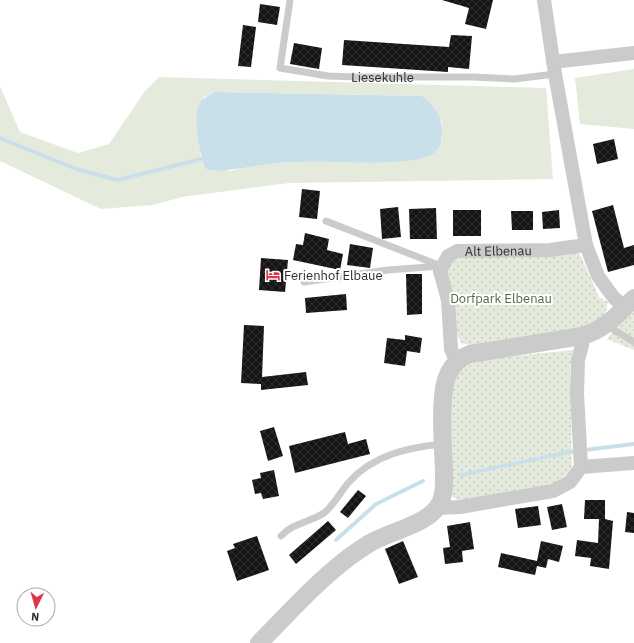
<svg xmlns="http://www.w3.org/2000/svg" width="634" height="643" viewBox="0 0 634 643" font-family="'IBM Plex Sans',sans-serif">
  <defs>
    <pattern id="park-dots" width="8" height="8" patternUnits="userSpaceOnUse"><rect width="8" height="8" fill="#e5ebdc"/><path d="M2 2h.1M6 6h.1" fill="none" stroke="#c5cabd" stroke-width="1.8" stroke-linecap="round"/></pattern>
    <pattern id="building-cross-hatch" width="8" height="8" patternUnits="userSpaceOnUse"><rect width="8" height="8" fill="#151515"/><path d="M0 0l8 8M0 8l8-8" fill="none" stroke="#2f2f2f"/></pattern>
  </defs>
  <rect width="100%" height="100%" fill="#fff"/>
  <g fill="#e5ebdc" fill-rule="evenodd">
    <polygon points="634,69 634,129 580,124 575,78"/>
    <path d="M159,77L546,88L553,179L289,183L182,197L153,205L101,209L0,161V86L20,132L78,153L109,144L145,91ZM215,92L422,96L442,121C442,131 444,145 435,152C413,169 329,160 298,162C275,163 251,166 229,171L201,159L197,116L204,97Z"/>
  </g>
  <g fill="url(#park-dots)">
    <polygon points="579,252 599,297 608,302 605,315 589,327 470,345 461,343 456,332 445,271 454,260 470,255"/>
    <polygon points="634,306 634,350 607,339"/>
    <polygon points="573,350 570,367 572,467 565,476 551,486 458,500 451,496 451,400 453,375 477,360"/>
  </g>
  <path fill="#c9e0ea" d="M215,92L422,96C435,107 443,116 442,134C441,141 441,148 434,153C410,169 331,160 299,162C281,162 262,165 244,168C230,169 220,173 206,169C200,156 192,115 200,103C204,97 209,95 215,92Z"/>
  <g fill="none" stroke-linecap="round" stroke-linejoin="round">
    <g stroke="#c9e0ea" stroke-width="4">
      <polyline points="0,138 76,169 117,180 201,159"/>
      <polyline points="461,475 569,452 634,444"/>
      <polyline points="336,540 376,504 423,481"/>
    </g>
  </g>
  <g fill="url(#building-cross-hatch)">
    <polygon points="442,0 493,0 486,29 465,24 469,8"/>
    <polygon points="260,4 280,7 277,25 258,22"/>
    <polygon points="243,25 256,27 251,67 238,66"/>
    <polygon points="451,35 472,36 469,69 448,67 448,72 342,65 344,40 449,47"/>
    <polygon points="294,43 322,48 319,69 290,64"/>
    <polygon points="614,139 618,159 597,164 593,144"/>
    <polygon points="302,189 320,191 317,219 299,217"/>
    <polygon points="613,205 624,248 634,245 634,265 608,272 592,211"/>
    <polygon points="398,207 401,237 382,239 380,209"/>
    <polygon points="436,208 437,239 410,239 409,209"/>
    <rect x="453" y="210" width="28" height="26"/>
    <polygon points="559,210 560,228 543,229 542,212"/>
    <polygon points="511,211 533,211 533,230 512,230"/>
    <polygon points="305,233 329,239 327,250 343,254 340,270 293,260 296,244 303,245"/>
    <polygon points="350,244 373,248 370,268 347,265"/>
    <polygon points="261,258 288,260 285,292 259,290"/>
    <polygon points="406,274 422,274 422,314 407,315"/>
    <polygon points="346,294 347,310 306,313 305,298"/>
    <polygon points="244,325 264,326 262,377 306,372 308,385 261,390 261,384 241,383"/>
    <polygon points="405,335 422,338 420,353 407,351 405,366 384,363 387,338 405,340"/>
    <polygon points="274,427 283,456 268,461 260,431"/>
    <polygon points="345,432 348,444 366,439 370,454 295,473 289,446"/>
    <polygon points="274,470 279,496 263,499 261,493 255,494 252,480 261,478 260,473"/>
    <polygon points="358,490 366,496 348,518 340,512"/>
    <polygon points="585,500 605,500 605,519 613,521 609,569 590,566 591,558 575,556 577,540 598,543 599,519 584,519"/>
    <polygon points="562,504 567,527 552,530 547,507"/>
    <polygon points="538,506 541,525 518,528 515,509"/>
    <polygon points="627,512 634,513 634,533 625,532"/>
    <polygon points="328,521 336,530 296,564 289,555"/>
    <polygon points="470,522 474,549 462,551 463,562 445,564 443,548 450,547 447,526"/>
    <polygon points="257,536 269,570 237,581 227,551 235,548 233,544"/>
    <polygon points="403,541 418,577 399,584 385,549"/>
    <polygon points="541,541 563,546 559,562 548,559 546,568 537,566 535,575 498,567 501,553 537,561"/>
  </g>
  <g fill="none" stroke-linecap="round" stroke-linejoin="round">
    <g stroke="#cbcbcb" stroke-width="7">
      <path id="s1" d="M290,0L280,68L328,76L358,77H473L514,79L555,74"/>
      <polyline points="304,282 388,270 441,266 326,221"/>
      <polyline points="606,325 634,342"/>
      <path d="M281,536C293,523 310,522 324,513C334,505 341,491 349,482C373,455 409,447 443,444"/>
    </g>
    <g stroke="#cbcbcb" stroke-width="14">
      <polyline points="544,0 555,74 586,245 598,276 614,298 625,307"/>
      <polyline points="553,62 634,53"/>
      <path id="s2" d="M457,363L451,349L448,300L440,271L448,256L457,251L550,250L586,245"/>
      <polyline points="581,467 634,463"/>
      <polyline points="438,508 460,507 553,491 570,482 581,467 577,394 578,360 582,345 582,336"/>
    </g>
    <path stroke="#cbcbcb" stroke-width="18" d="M259,643C294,608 327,569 370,543C390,531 432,524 441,501C445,492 444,481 444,471C443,448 439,396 447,377C451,366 460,358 470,354L582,336C606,329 617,315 634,298"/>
  </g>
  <defs>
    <symbol id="hotel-bare" viewBox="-9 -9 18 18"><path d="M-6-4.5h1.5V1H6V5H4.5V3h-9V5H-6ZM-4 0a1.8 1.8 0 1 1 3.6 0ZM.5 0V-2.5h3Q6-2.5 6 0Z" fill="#df3650" stroke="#fff" stroke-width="2.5" paint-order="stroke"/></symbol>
  </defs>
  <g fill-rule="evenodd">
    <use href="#hotel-bare" x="263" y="265" width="20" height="20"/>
  </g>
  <g text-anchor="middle" stroke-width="4" stroke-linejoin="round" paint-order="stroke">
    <g font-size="13" fill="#2e2e2e" stroke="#fff">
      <text dy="5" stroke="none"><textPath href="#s1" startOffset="172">Liesekuhle</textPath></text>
      <text dy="5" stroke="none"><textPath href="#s2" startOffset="163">Alt Elbenau</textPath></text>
    </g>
    <g font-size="13" fill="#2e2e2e" stroke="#fff" text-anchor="start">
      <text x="284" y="280">Ferienhof Elbaue</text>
    </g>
    <g font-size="13" fill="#55683d" stroke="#fff">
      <text x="501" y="303">Dorfpark Elbenau</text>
    </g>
  </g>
  <g transform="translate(36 607) rotate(185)"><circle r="19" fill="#ffffff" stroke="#ababab"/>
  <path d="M0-3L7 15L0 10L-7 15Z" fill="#df3650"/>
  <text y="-6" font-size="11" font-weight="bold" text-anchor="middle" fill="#2e2e2e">N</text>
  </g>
</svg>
